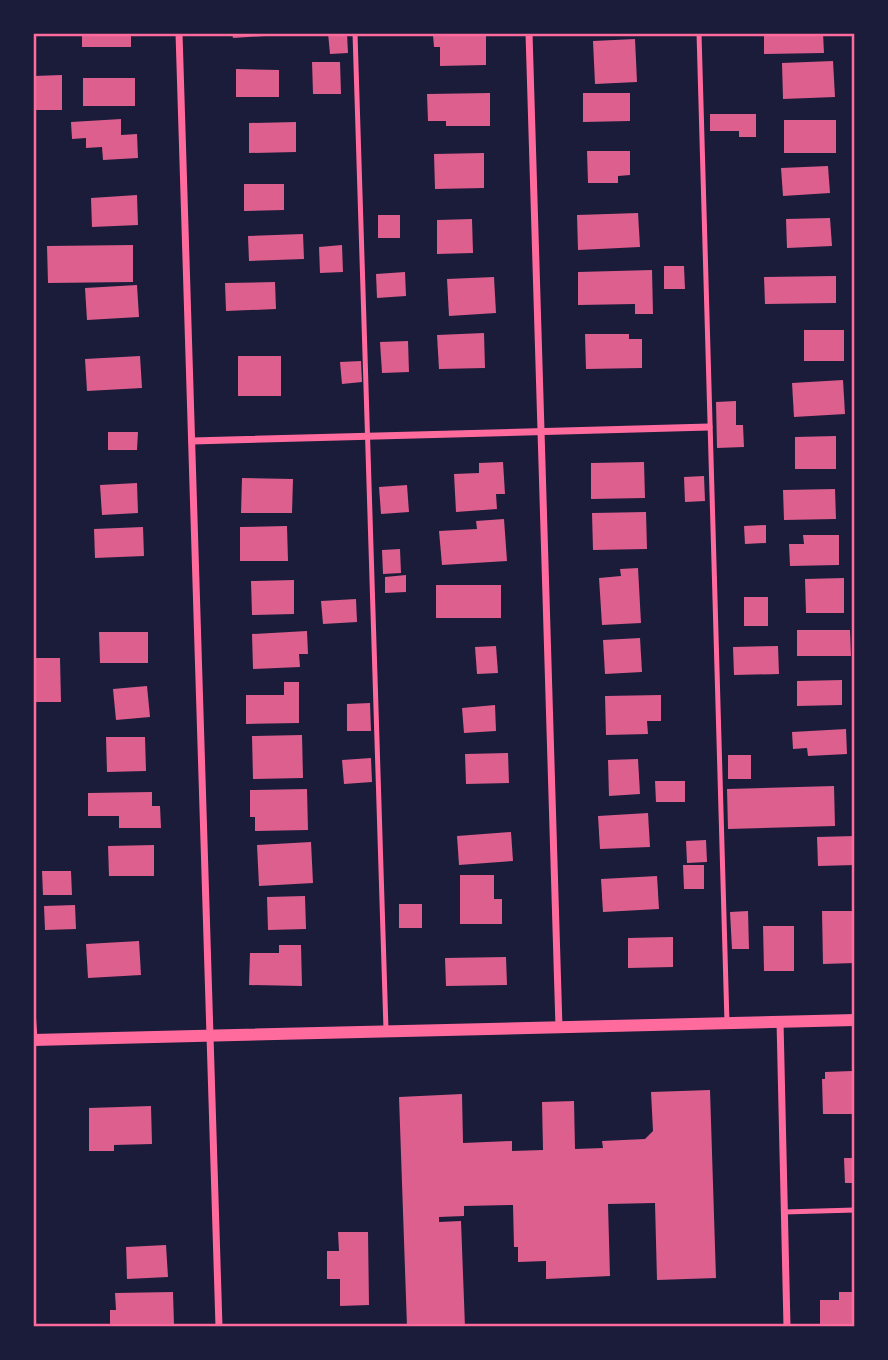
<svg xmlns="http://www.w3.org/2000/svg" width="888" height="1360" viewBox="0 0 888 1360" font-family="'Noto Serif',serif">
  <rect width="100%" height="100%" fill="#1b1b3a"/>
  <g fill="#dd5f8e">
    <rect x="82" y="33" width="49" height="14"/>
    <polygon points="232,33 282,33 282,35 233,38"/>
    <polygon points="328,33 347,33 348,53 330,54"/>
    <polygon points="764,33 823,33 824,53 764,54"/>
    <polygon points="486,34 486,65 440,66 440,47 434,47 433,35"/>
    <polygon points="635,39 637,82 595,84 593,41"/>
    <polygon points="833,61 835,97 783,99 782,63"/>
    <polygon points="312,62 340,62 341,94 313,94"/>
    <polygon points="236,69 279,70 279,97 236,97"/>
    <polygon points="62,75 62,110 34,110 33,76"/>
    <rect x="83" y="78" width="52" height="28"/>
    <polygon points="490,93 490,126 446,126 446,121 428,121 427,94"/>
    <polygon points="583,93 630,93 630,121 583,122"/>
    <polygon points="710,114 756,114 756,137 739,137 739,131 710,131"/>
    <polygon points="121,119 121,135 137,134 138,158 103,160 102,147 86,148 86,138 72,139 71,122"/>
    <rect x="784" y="120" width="52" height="33"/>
    <polygon points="296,122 296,152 249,153 249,123"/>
    <polygon points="587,151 630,151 630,175 618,176 618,183 588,183"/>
    <polygon points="484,153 484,188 435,189 434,154"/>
    <polygon points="828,166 830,193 783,196 781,168"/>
    <polygon points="244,184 284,184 284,210 244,211"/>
    <polygon points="137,195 138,225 92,227 91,198"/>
    <polygon points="638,213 640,247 578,250 577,215"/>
    <rect x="378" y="215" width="22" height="23"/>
    <polygon points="830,218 832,246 787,248 786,219"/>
    <polygon points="472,219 473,253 437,254 437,220"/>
    <polygon points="303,234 304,259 249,261 248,236"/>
    <polygon points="133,245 133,282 48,283 47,246"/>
    <polygon points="342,245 343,272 320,273 319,247"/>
    <polygon points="664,266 684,266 685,289 664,289"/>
    <polygon points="652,270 653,314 635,314 635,304 578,305 578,272"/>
    <polygon points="405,272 406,296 377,298 376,274"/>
    <polygon points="836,276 836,303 765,304 764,277"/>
    <polygon points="494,277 496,313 449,316 447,279"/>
    <polygon points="275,282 276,309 226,311 225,283"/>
    <polygon points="137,285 139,317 87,320 85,288"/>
    <rect x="804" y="330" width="40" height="31"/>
    <polygon points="484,333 485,368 439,369 437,335"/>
    <polygon points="585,334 629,334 629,339 642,339 642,368 586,369"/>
    <polygon points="408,341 409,372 382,373 380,342"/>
    <polygon points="140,356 142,388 87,391 85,359"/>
    <rect x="238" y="356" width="43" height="40"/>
    <polygon points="361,361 362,382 342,384 340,362"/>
    <polygon points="843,380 845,414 794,417 792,383"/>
    <polygon points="736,401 736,425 743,425 744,447 717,448 716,402"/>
    <polygon points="108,432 138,432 137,450 108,450"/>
    <polygon points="836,436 836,469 795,469 795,437"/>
    <polygon points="503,462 505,494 496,494 497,509 456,512 454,474 479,473 479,463"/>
    <polygon points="644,462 645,498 591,499 591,463"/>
    <polygon points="704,476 705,501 685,502 684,477"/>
    <polygon points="242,478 293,479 292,513 241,513"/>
    <polygon points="137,483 138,513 102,515 100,485"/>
    <polygon points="407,485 409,512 381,514 379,487"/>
    <polygon points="835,489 836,519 784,520 783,490"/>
    <polygon points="646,512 647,549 593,550 592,513"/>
    <polygon points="504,519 507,561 442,565 439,531 477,529 476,521"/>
    <polygon points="766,525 766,543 745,544 744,526"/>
    <polygon points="287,526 288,561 240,561 240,527"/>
    <polygon points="143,527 144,556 95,558 94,529"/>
    <polygon points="803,535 839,535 839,565 790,566 789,544 804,544"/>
    <polygon points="400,549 401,573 383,574 382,550"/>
    <polygon points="638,568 641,623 602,625 599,578 621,576 620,569"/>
    <polygon points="406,575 406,592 385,593 385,577"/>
    <polygon points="844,578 844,613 806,613 805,579"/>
    <polygon points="294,580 294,614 252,615 251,581"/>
    <rect x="436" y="585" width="65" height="33"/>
    <rect x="744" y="597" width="24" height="29"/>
    <polygon points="356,599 357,622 323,624 321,601"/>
    <polygon points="797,630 850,630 851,656 797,656"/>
    <polygon points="307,631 308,654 299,654 300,667 253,669 252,634"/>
    <polygon points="99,632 148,632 148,663 100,663"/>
    <polygon points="640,638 642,672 605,674 603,640"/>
    <polygon points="496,646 498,673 477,674 475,647"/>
    <polygon points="778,646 779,674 734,675 733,647"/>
    <polygon points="36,658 60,658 61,702 36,702"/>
    <polygon points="842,680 842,705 797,706 797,681"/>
    <polygon points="284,682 299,682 299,723 246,724 246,695 284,695"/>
    <polygon points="147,686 150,717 116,720 113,689"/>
    <polygon points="661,695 661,721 647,721 648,734 606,735 605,696"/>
    <polygon points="370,703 371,731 347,731 347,704"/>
    <polygon points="495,705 496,731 464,733 462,708"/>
    <polygon points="846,729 847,754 808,756 807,748 793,749 792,732"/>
    <polygon points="302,735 303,778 253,779 252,736"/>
    <polygon points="106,737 145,737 146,771 107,772"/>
    <polygon points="508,753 509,783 466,784 465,754"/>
    <rect x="728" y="755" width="23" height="24"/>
    <polygon points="371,758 372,782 344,784 342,760"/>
    <polygon points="638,759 640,794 609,796 608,760"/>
    <polygon points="655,781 685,781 685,802 656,802"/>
    <polygon points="834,786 835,826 728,829 727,789"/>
    <polygon points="307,789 308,830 255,831 255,817 250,817 250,790"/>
    <polygon points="152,792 152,806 160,806 161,828 119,828 119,816 88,816 88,793"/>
    <polygon points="648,813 650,847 600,849 598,816"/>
    <polygon points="511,832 513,861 459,865 457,836"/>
    <polygon points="855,836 855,865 818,866 817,837"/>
    <polygon points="706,840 707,862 687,863 686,841"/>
    <polygon points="311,842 313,883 259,886 257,845"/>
    <polygon points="154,845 154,876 109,876 108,846"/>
    <polygon points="683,865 704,865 704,889 684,889"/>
    <polygon points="42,871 71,871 72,895 43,895"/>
    <polygon points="460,875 494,875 494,899 502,899 502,924 460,924"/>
    <polygon points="657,876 659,909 603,912 601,879"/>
    <polygon points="305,896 306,929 268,930 267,897"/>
    <rect x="399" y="904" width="23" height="24"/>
    <polygon points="75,905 76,929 45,930 44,906"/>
    <polygon points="748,911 749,949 732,949 730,912"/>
    <polygon points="822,911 855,911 855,963 823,964"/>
    <polygon points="763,926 794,926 794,971 764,971"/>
    <polygon points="673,937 673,967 628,968 628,938"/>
    <polygon points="139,941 141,975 88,978 86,944"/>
    <polygon points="279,945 301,945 302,986 249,985 250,953 279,953"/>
    <polygon points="506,957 507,985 446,986 445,958"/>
    <polygon points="852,1071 855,1114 823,1114 822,1079 825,1079 825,1072"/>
    <polygon points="710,1090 716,1278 657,1280 655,1203 608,1204 610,1276 546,1279 546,1261 518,1262 518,1247 514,1247 513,1205 464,1206 464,1216 439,1217 439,1222 461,1221 465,1327 407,1327 399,1097 462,1094 463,1143 512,1141 512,1151 543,1150 542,1102 574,1101 575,1149 603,1148 602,1141 645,1139 653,1131 651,1092"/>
    <polygon points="151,1106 152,1144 114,1145 114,1151 89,1151 89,1108"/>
    <polygon points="844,1158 855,1158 855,1183 845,1183"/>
    <polygon points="338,1232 368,1232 369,1305 340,1306 340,1279 327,1279 327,1251 339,1251"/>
    <polygon points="166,1245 168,1277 127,1279 126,1247"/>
    <polygon points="173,1292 174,1325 110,1326 110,1310 116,1310 115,1293"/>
    <polygon points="839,1292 855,1292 855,1327 820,1327 820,1300 839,1300"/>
  </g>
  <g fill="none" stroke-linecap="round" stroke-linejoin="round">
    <g stroke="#ff6b9d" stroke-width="5">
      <polyline points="355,33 386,1030"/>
      <polyline points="699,33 727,1023"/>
      <polyline points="33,1011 35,1039"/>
      <polyline points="784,1212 855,1210"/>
    </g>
    <g stroke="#ff6b9d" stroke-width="7">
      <polyline points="179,33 219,1327"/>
      <polyline points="529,33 559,1028"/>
      <polyline points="192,441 709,427"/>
      <polyline points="780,1021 787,1327"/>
    </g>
    <polyline stroke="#ff6b9d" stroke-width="12" points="33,1040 855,1020"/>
  </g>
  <rect width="888" height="1360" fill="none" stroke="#1b1b3a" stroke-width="70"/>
  <rect x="35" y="35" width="818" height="1290" fill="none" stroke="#ff6b9d" stroke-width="2.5"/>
</svg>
